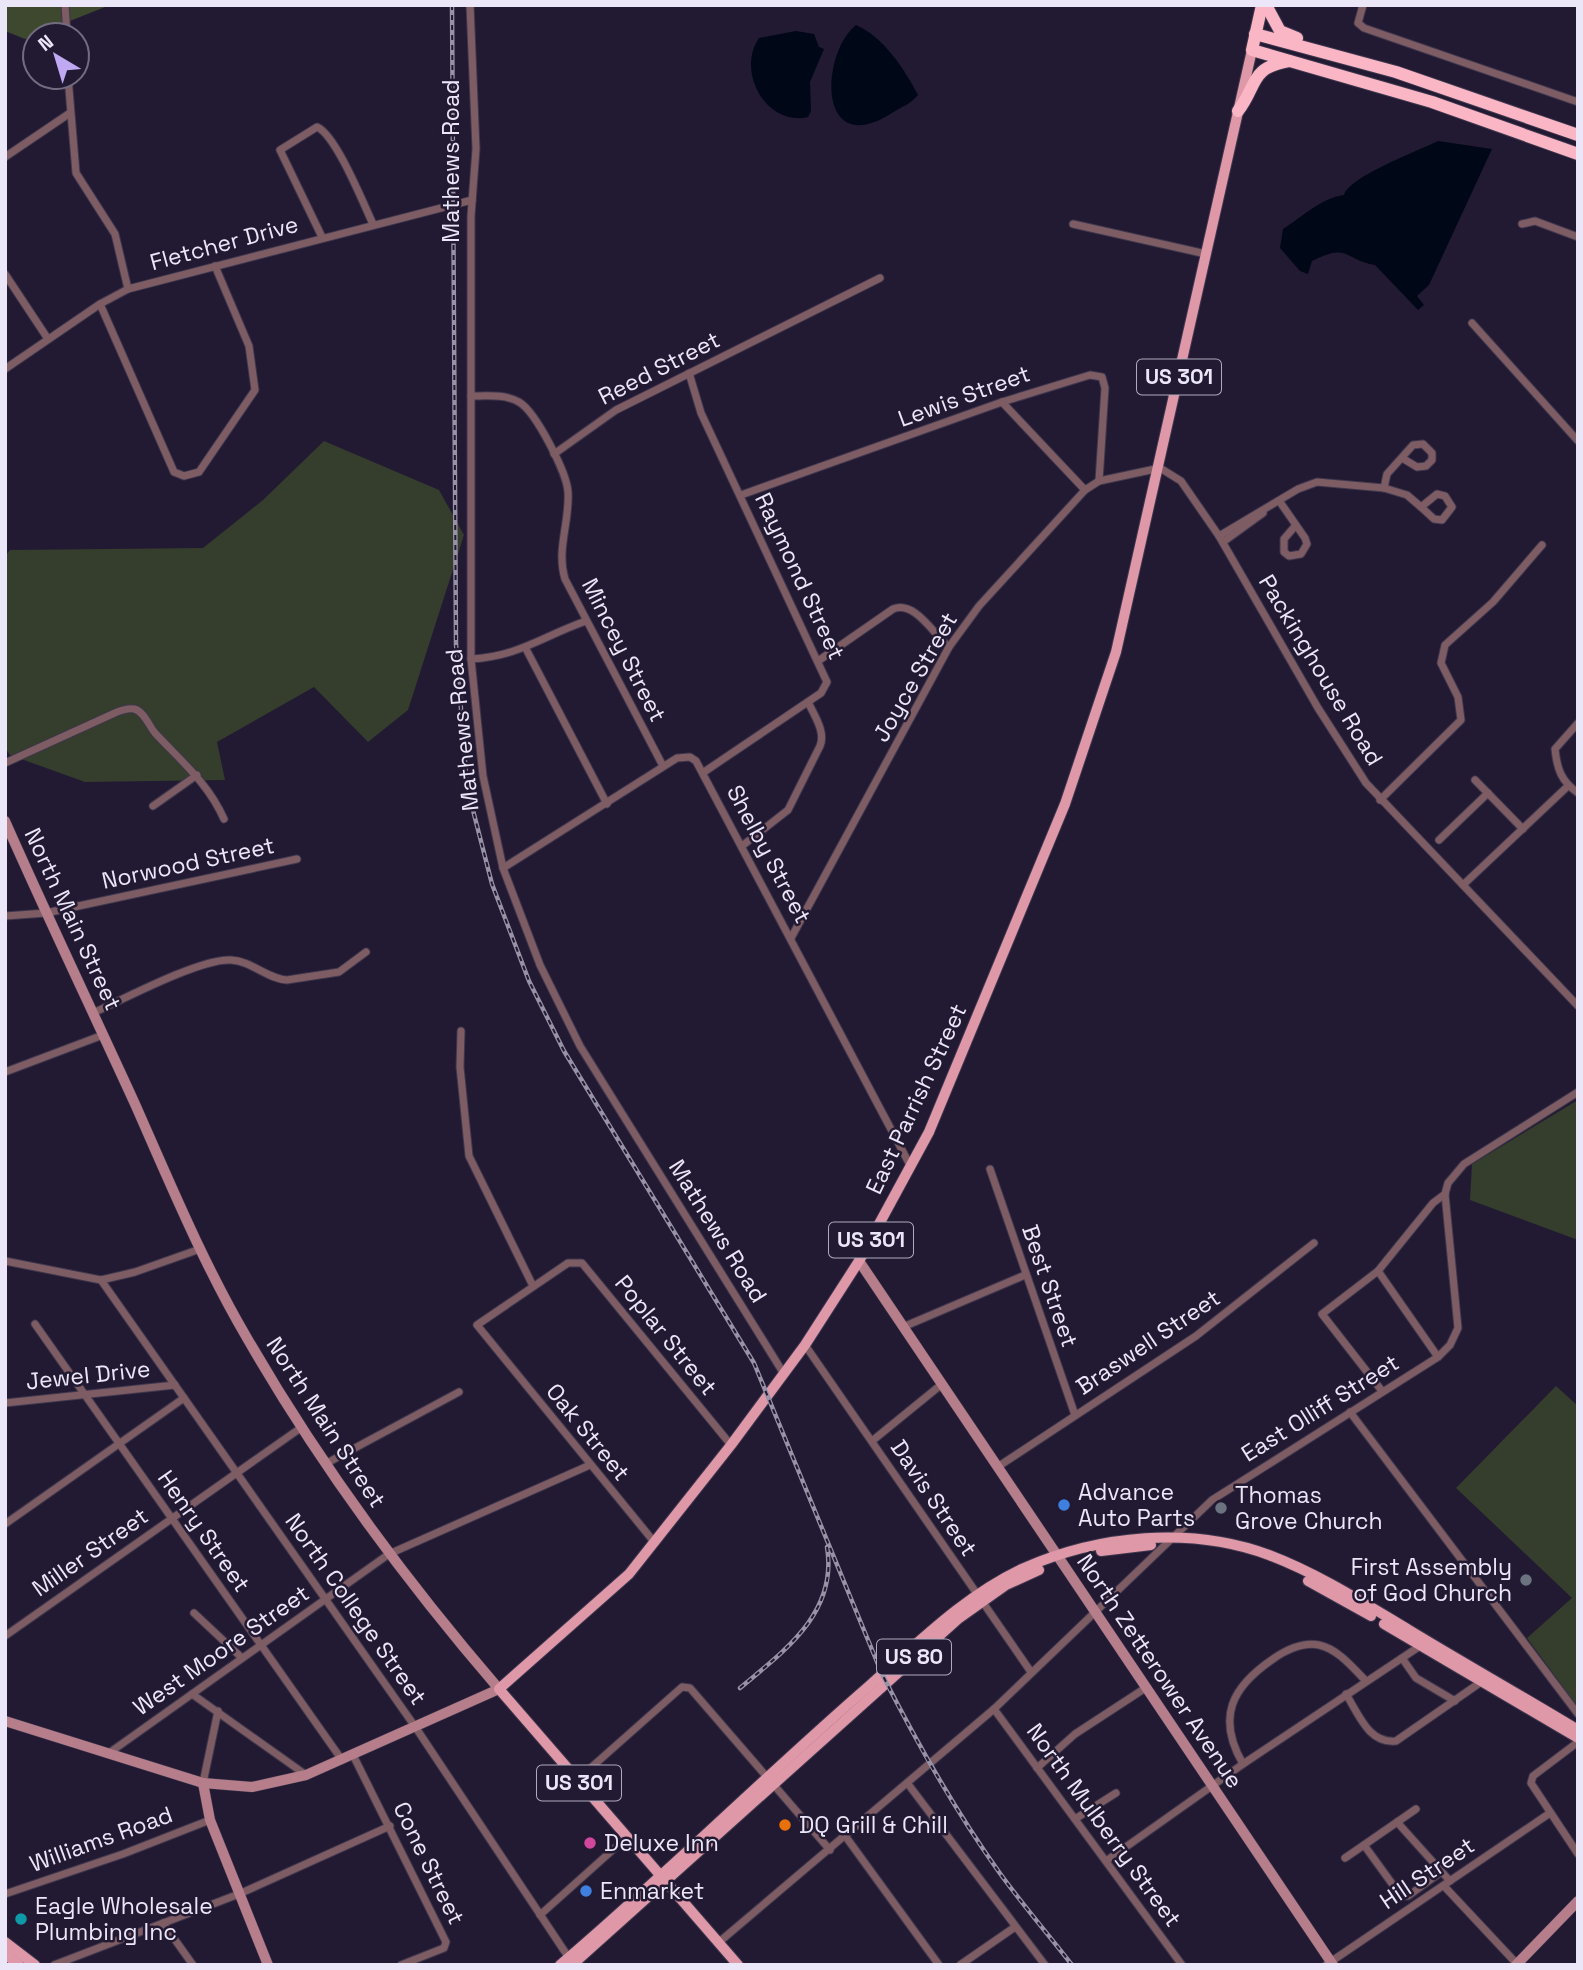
<svg xmlns="http://www.w3.org/2000/svg" width="1583" height="1970" viewBox="0 0 1583 1970" font-family="'Space Grotesk',sans-serif">
  <rect width="100%" height="100%" fill="#221a32"/>
  <g fill="#353d2c">
    <polygon points="324,441 439,490 464,535 408,710 368,742 314,687 217,742 225,780 85,782 10,755 5,748 5,556 10,550 203,548 263,500"/>
    <polygon points="1578,1100 1578,1240 1470,1200 1472,1164"/>
    <polygon points="1556,1386 1578,1406 1578,1707 1527,1638 1572,1598 1456,1488"/>
  </g>
  <polygon fill="#3d482f" points="5,5 110,5 25,39 5,31"/>
  <g fill="#000717">
    <path d="M856,25C884,37 905,70 918,95C910,105 902,106 892,113C817,161 820,54 856,25Z"/>
    <path d="M796,31L814,34L819,47L824,49L810,82L811,111L808,117C766,127 736,71 759,38Z"/>
    <path d="M1438,141L1492,149L1429,285L1417,296L1424,305L1418,310L1375,265C1344,260 1349,242 1312,261L1308,274L1300,271L1280,248L1283,229C1302,217 1321,198 1344,195C1350,176 1418,151 1438,141Z"/>
  </g>
  <g fill="none" stroke-linecap="round" stroke-linejoin="round">
    <defs>
      <g id="street">
        <polyline points="65,5 67,35"/>
        <polyline points="470,5 476,149 471,216 471,659 483,776 503,868 540,965 580,1046 784,1374"/>
        <polyline points="1363,5 1358,23 1364,28 1578,102"/>
        <polyline points="68,77 76,173 115,234 128,289"/>
        <polyline points="5,157 70,113"/>
        <polyline points="1073,224 1206,254"/>
        <polyline points="1522,224 1535,221 1578,237"/>
        <path d="M322,237L280,150L317,127C336,135 363,203 373,224"/>
        <polyline points="5,274 48,339"/>
        <polyline points="100,304 174,472 184,476 199,472 255,390 249,346 215,266"/>
        <polyline points="1472,323 1578,441"/>
        <polyline points="5,369 100,304 128,289 472,200"/>
        <polyline points="689,373 701,413 827,682 821,693 704,772"/>
        <path d="M471,396C487,396 505,394 519,402C536,412 567,473 568,492C570,522 556,549 565,579L663,766"/>
        <polyline points="1002,402 1085,490"/>
        <polyline points="554,454 616,410 880,278"/>
        <polyline points="1384,488 1387,474 1413,445 1423,444 1432,453 1432,460 1426,466 1417,467 1402,458"/>
        <polygon points="1437,494 1445,496 1452,507 1442,520 1434,519 1421,507"/>
        <polyline points="741,495 1002,402 1090,375 1102,377 1105,388 1099,481"/>
        <polyline points="1280,502 1305,538 1307,544 1301,554 1289,556 1284,552 1284,539 1296,525"/>
        <polyline points="1219,536 1298,489 1317,482 1384,488 1407,495 1421,507"/>
        <polyline points="1223,542 1263,513"/>
        <polyline points="525,647 607,804"/>
        <path d="M471,659C517,657 543,636 586,621"/>
        <path d="M818,661L893,609C915,600 934,635 949,647"/>
        <path d="M1578,723L1555,749C1557,769 1561,781 1578,793"/>
        <path d="M5,763L117,712C122,710 129,708 134,709C144,711 149,726 155,733C181,761 208,783 224,819"/>
        <polyline points="1475,780 1523,829"/>
        <polyline points="1380,800 1461,720 1458,697 1441,663 1445,645 1493,602 1542,545"/>
        <polyline points="153,806 197,775"/>
        <polyline points="1439,840 1488,793"/>
        <path d="M742,846L788,810L820,746C826,732 814,715 808,702"/>
        <polyline points="503,868 677,758 690,757 696,761 911,1167"/>
        <polyline points="1463,885 1568,786"/>
        <polyline points="5,916 46,913 297,859"/>
        <polyline points="791,938 949,647 979,606 1085,490 1099,481 1160,468 1181,481 1219,536 1318,708 1366,783 1578,1006"/>
        <path d="M93,1013C124,999 201,958 231,960C252,961 267,979 287,980L339,972L366,952"/>
        <polyline points="461,1031 460,1067 469,1156 533,1286"/>
        <polyline points="5,1072 103,1035"/>
        <polyline points="990,1169 1075,1415"/>
        <polyline points="5,1261 101,1280 135,1272 200,1249"/>
        <polyline points="1378,1271 1438,1357"/>
        <polyline points="101,1280 416,1728 571,1961"/>
        <polyline points="35,1324 342,1760"/>
        <polyline points="903,1327 1025,1275"/>
        <polyline points="805,1345 1031,1672"/>
        <polyline points="1382,1391 1322,1314 1378,1271 1433,1203 1445,1194"/>
        <polyline points="5,1403 175,1385"/>
        <polyline points="1350,1412 1578,1714"/>
        <polyline points="872,1441 942,1384"/>
        <polyline points="327,1463 459,1392"/>
        <polyline points="999,1466 1196,1336 1314,1243"/>
        <polyline points="5,1524 184,1398"/>
        <polyline points="655,1543 477,1325 568,1263 582,1263 731,1445"/>
        <polyline points="194,1613 242,1658"/>
        <polyline points="5,1636 302,1427"/>
        <polyline points="1402,1658 1416,1678 1455,1701"/>
        <polyline points="192,1694 306,1775"/>
        <path d="M1346,1694C1359,1715 1369,1744 1396,1741L1484,1680"/>
        <polyline points="994,1709 1182,1965"/>
        <polyline points="1578,1742 1533,1776 1531,1783 1578,1854"/>
        <polyline points="109,1753 389,1554 590,1465"/>
        <polyline points="353,1755 446,1942 444,1948 401,1965"/>
        <path d="M1243,1764C1216,1717 1232,1687 1273,1659C1286,1650 1303,1642 1319,1645C1338,1649 1353,1668 1366,1681"/>
        <polyline points="1037,1768 1075,1734 1147,1687"/>
        <polyline points="577,1780 682,1687 690,1688 830,1850"/>
        <polyline points="203,1783 218,1711"/>
        <polyline points="908,1784 1045,1965"/>
        <polyline points="1416,1809 1364,1845 1401,1896 1408,1896 1441,1872"/>
        <polyline points="1075,1819 1116,1793"/>
        <polyline points="1397,1822 1450,1881"/>
        <polyline points="846,1837 939,1965"/>
        <polyline points="1345,1858 1364,1845"/>
        <polyline points="1106,1861 1243,1764 1420,1646"/>
        <polyline points="1444,1886 1517,1964"/>
        <polyline points="5,1894 123,1854 210,1820"/>
        <polyline points="540,1915 626,1838"/>
        <polyline points="163,1923 193,1965"/>
        <polyline points="718,1943 994,1709 1212,1500 1438,1357 1450,1345 1458,1328 1445,1194 1448,1183 1464,1164 1578,1092"/>
        <polyline points="54,1965 239,1894 390,1826"/>
        <polyline points="960,1965 1015,1927"/>
        <polyline points="1326,1965 1550,1813"/>
      </g>
      <g id="secondary">
        <path d="M5,821C47,916 92,1010 135,1104C170,1183 203,1263 247,1338C319,1463 405,1580 499,1689L306,1775L252,1787L203,1783L5,1721"/>
        <polyline points="859,1261 1333,1965"/>
        <polyline points="203,1783 210,1820 268,1965"/>
        <polyline points="1516,1965 1578,1901"/>
      </g>
      <g id="primary">
        <polyline points="1101,1551 1151,1545"/>
        <polyline points="1308,1581 1371,1616"/>
        <polyline points="1384,1624 1578,1738"/>
        <polyline points="5,1942 35,1965"/>
        <polyline points="5,1954 19,1965"/>
        <path d="M560,1965C666,1875 764,1777 869,1686C917,1644 965,1595 1024,1568C1099,1535 1191,1526 1269,1555C1319,1574 1364,1603 1409,1630C1465,1664 1522,1696 1578,1730"/>
        <polyline points="572,1965 958,1619 1006,1585 1039,1570"/>
        <polyline points="738,1965 499,1689 629,1574 731,1445 805,1345 859,1261 929,1132 1065,804 1116,652 1252,50"/>
      </g>
      <g id="highway">
        <polyline points="1262,5 1252,50 1432,102 1578,154"/>
        <polyline points="1266,5 1280,31 1297,38"/>
        <polyline points="1255,34 1396,72 1578,135"/>
        <path d="M1238,111C1258,85 1249,68 1289,61"/>
      </g>
    </defs>
    <use href="#street" stroke="#3e374e" stroke-width="9"/>
    <use href="#secondary" stroke="#3e374e" stroke-width="11"/>
    <use href="#primary" stroke="#3e374e" stroke-width="12"/>
    <use href="#highway" stroke="#3e374e" stroke-width="14"/>
    <use href="#street" stroke="#7e5c63" stroke-width="7"/>
    <use href="#secondary" stroke="#b57e8a" stroke-width="10"/>
    <use href="#primary" stroke="#df98a8" stroke-width="10"/>
    <use href="#highway" stroke="#fbb6c5" stroke-width="12"/>
    <defs>
      <g id="rail">
        <path d="M452,5L456,644L467,787L492,884L529,981L564,1051L754,1363L882,1674C917,1743 954,1809 999,1872C1022,1904 1048,1934 1072,1965"/>
        <path d="M740,1688C784,1651 838,1613 827,1547"/>
      </g>
    </defs>
    <use href="#rail" stroke="#9892a6" stroke-width="4.5"/>
    <use href="#rail" stroke="#221a32" stroke-width="2" stroke-dasharray="5" stroke-linecap="butt"/>
  </g>
  <g fill="#3f7fe0" stroke="#221a32" stroke-width="2.5">
    <circle cx="1064" cy="1505" r="7"/>
    <circle cx="586" cy="1891" r="7"/>
  </g>
  <g fill="#6b7280" stroke="#221a32" stroke-width="2.5">
    <circle cx="1221" cy="1508" r="7"/>
    <circle cx="1526" cy="1580" r="7"/>
  </g>
  <circle fill="#e8710a" stroke="#221a32" stroke-width="2.5" cx="785" cy="1825" r="7"/>
  <circle fill="#d1479c" stroke="#221a32" stroke-width="2.5" cx="590" cy="1843" r="7"/>
  <circle fill="#0f9aa8" stroke="#221a32" stroke-width="2.5" cx="21" cy="1919" r="7"/>
  <g text-anchor="middle" stroke-width="5" stroke-linejoin="round" paint-order="stroke">
    <g fill="#221a32" stroke="#afaabd" stroke-width="2">
      <rect x="1137" y="359.5" width="84" height="35" rx="5"/>
      <rect x="829" y="1222.5" width="84" height="35" rx="5"/>
      <rect x="877" y="1639.5" width="74" height="35" rx="5"/>
      <rect x="537" y="1765.5" width="84" height="35" rx="5"/>
    </g>
    <g font-size="21" font-weight="bold" fill="#ece7f8">
      <text x="1179" y="384">US 301</text>
      <text x="871" y="1247">US 301</text>
      <text x="914" y="1664">US 80</text>
      <text x="579" y="1790">US 301</text>
    </g>
    <g font-size="23" fill="#ece7f8" stroke="#221a32">
      <text transform="translate(451 161) rotate(-90)" y="8">Mathews Road</text>
      <text transform="translate(224 243) rotate(-15)" y="8">Fletcher Drive</text>
      <text transform="translate(659 368) rotate(-27)" y="8">Reed Street</text>
      <text transform="translate(964 396) rotate(-20)" y="8">Lewis Street</text>
      <text transform="translate(800 576) rotate(65)" y="8">Raymond Street</text>
      <text transform="translate(624 650) rotate(63)" y="8">Mincey Street</text>
      <text transform="translate(1321 670) rotate(59)" y="8">Packinghouse Road</text>
      <text transform="translate(915 677) rotate(-60)" y="8">Joyce Street</text>
      <text transform="translate(462 730) rotate(-96)" y="8">Mathews Road</text>
      <text transform="translate(769 854) rotate(62)" y="8">Shelby Street</text>
      <text transform="translate(188 863) rotate(-12)" y="8">Norwood Street</text>
      <text transform="translate(73 919) rotate(65)" y="8">North Main Street</text>
      <text transform="translate(916 1099) rotate(-65)" y="8">East Parrish Street</text>
      <text transform="translate(718 1231) rotate(58)" y="8">Mathews Road</text>
      <text transform="translate(1050 1286) rotate(71)" y="8">Best Street</text>
      <text transform="translate(666 1335) rotate(51)" y="8">Poplar Street</text>
      <text transform="translate(1148 1342) rotate(-34)" y="8">Braswell Street</text>
      <text transform="translate(88 1375) rotate(-6)" y="8">Jewel Drive</text>
      <text transform="translate(1320 1408) rotate(-32)" y="8">East Olliff Street</text>
      <text transform="translate(326 1422) rotate(57)" y="8">North Main Street</text>
      <text transform="translate(588 1432) rotate(51)" y="8">Oak Street</text>
      <text transform="translate(934 1498) rotate(56)" y="8">Davis Street</text>
      <text transform="translate(204 1531) rotate(55)" y="8">Henry Street</text>
      <text transform="translate(90 1552) rotate(-35)" y="8">Miller Street</text>
      <text transform="translate(356 1609) rotate(55)" y="8">North College Street</text>
      <text transform="translate(221 1650) rotate(-35)" y="8">West Moore Street</text>
      <text transform="translate(1160 1671) rotate(56)" y="8">North Zetterower Avenue</text>
      <text transform="translate(1104 1825) rotate(54)" y="8">North Mulberry Street</text>
      <text transform="translate(101 1839) rotate(-20)" y="8">Williams Road</text>
      <text transform="translate(429 1863) rotate(64)" y="8">Cone Street</text>
      <text transform="translate(1427 1873) rotate(-34)" y="8">Hill Street</text>
    </g>
    <g font-size="23" fill="#ece7f8" stroke="#221a32" text-anchor="start">
      <text x="1078" y="1500">Advance<tspan x="1078" dy="26">Auto Parts</tspan></text>
      <text x="1235" y="1503">Thomas<tspan x="1235" dy="26">Grove Church</tspan></text>
      <text x="1512" y="1575" text-anchor="end">First Assembly<tspan x="1512" dy="26">of God Church</tspan></text>
      <text x="799" y="1833">DQ Grill &amp; Chill</text>
      <text x="604" y="1851">Deluxe Inn</text>
      <text x="600" y="1899">Enmarket</text>
      <text x="35" y="1914">Eagle Wholesale<tspan x="35" dy="26">Plumbing Inc</tspan></text>
    </g>
  </g>
  <rect width="1583" height="1970" fill="none" stroke="#ece7f8" stroke-width="14"/>
  <g transform="translate(56 56) rotate(322)"><circle r="33" fill="#221a32" stroke="#736c81" stroke-width="2"/>
  <path d="M0-5L12 26L0 18L-12 26Z" fill="#c1a8f3"/>
  <text y="-10" font-size="19" font-weight="bold" text-anchor="middle" fill="#ece7f8">N</text>
  </g>
</svg>
